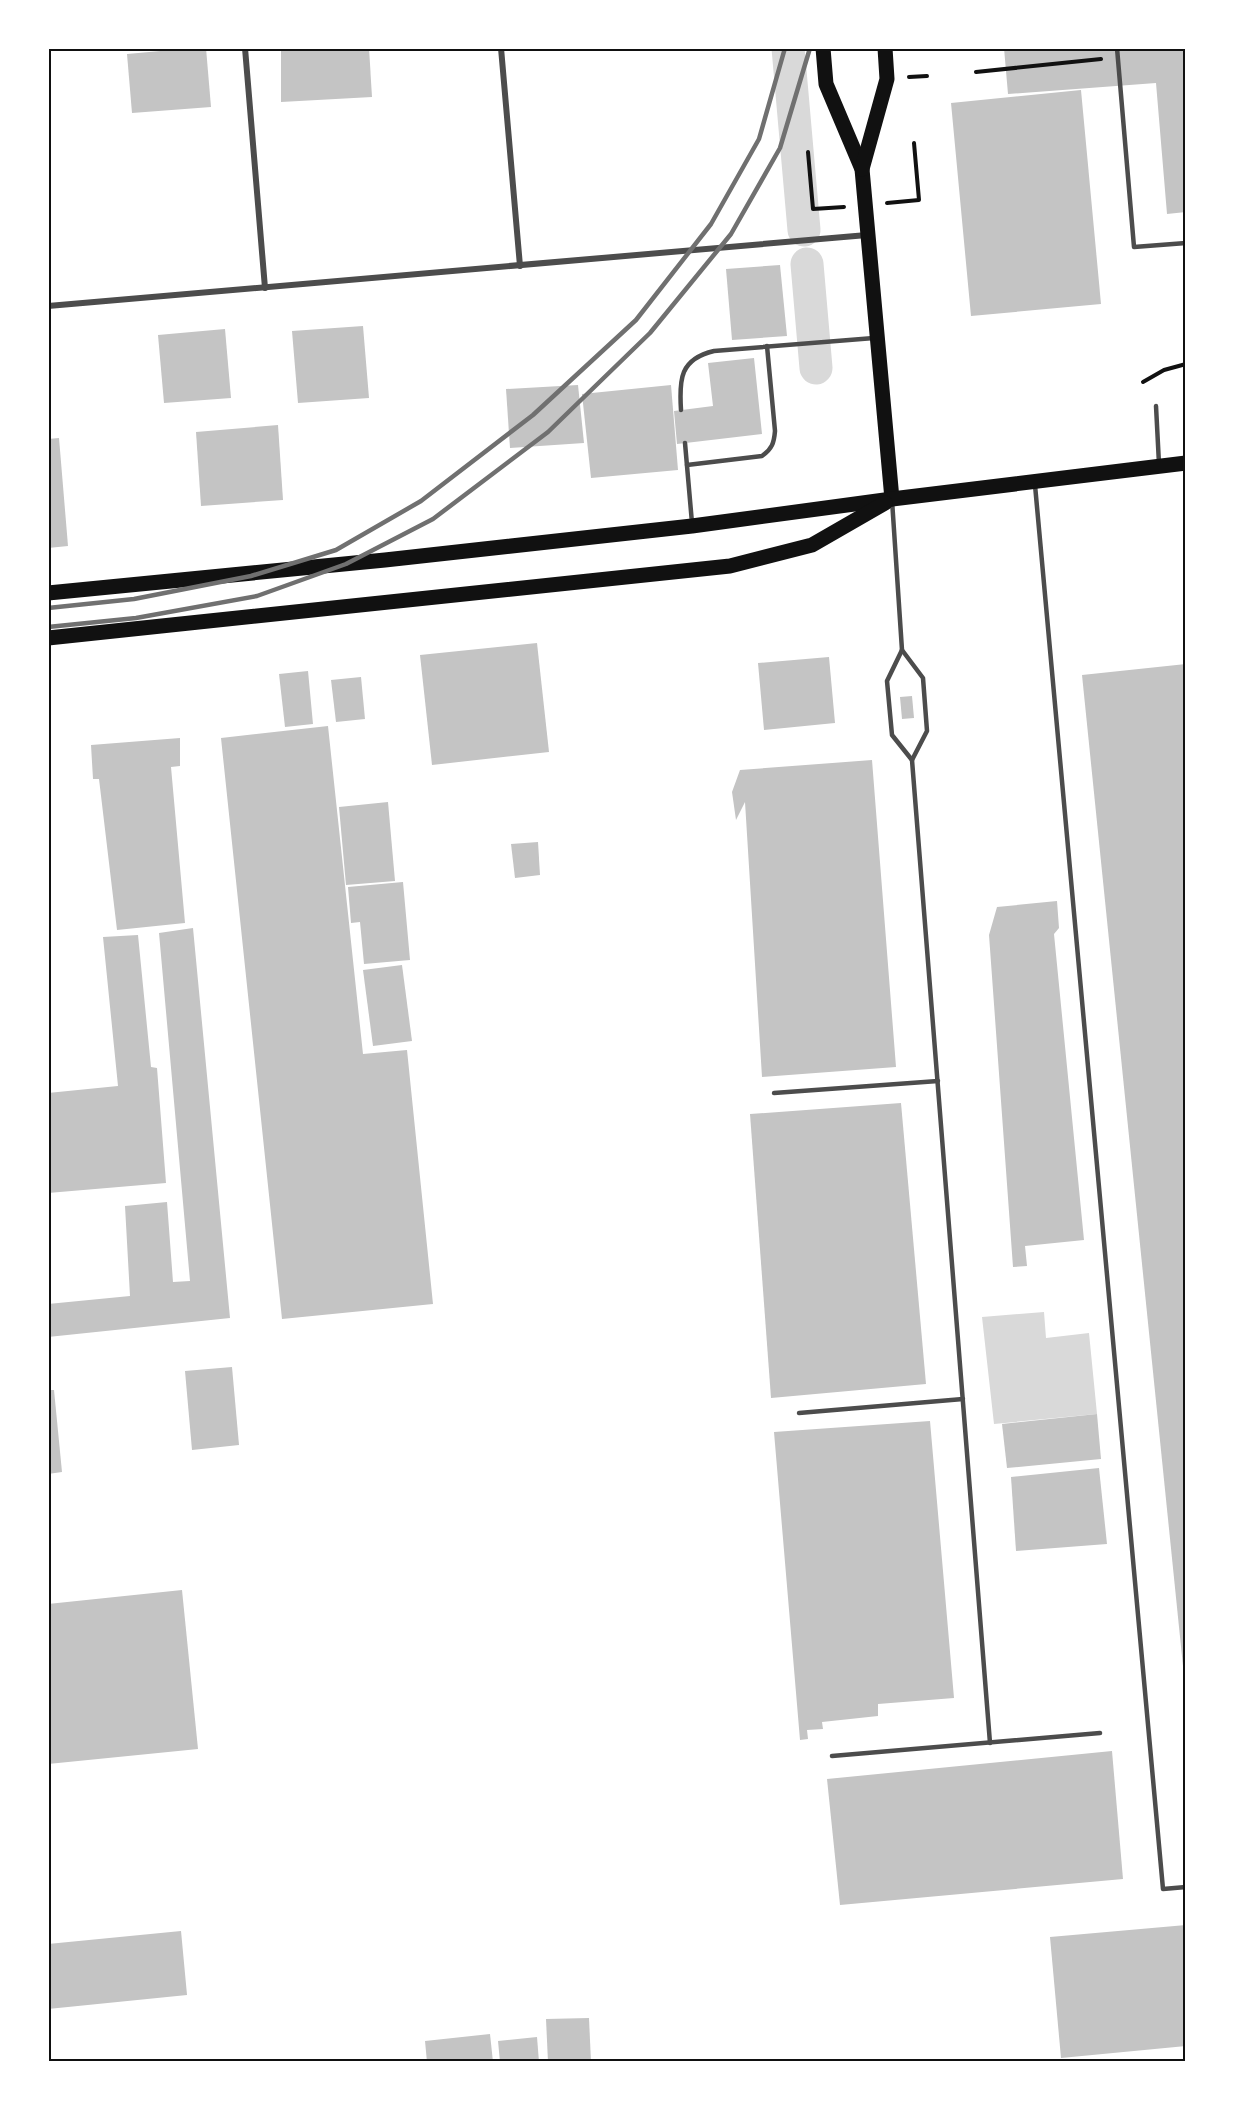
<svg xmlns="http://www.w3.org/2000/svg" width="1234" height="2110" viewBox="0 0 1234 2110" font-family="Overpass,sans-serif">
  <rect width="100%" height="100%" fill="#fff"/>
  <polygon fill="#d9d9d9" points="1044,1312 1046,1338 1089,1333 1097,1414 994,1424 982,1317"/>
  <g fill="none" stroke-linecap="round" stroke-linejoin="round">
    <g stroke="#d9d9d9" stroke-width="33">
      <polyline points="788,48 804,230"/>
      <polyline points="807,264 816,368"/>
    </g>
  </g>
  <g fill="#c4c4c4">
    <polygon points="194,48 206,48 211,107 132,113 127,54"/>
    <polygon points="281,48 369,48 372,97 281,102"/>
    <polygon points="1004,48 1186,48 1186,212 1167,214 1156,83 1008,94"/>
    <polygon points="1081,90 1101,304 971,316 951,103"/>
    <polygon points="780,265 787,336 732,340 726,269"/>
    <polygon points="363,326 369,398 298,403 292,331"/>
    <polygon points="225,329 231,398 164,403 158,335"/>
    <polygon points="754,358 762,434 677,444 674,411 713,406 708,363"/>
    <polygon points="578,385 584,443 510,448 506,389"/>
    <polygon points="671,385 678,470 591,478 582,394"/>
    <polygon points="278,425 283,500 201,506 196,432"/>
    <polygon points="59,438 68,546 48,548 48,439"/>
    <polygon points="537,643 549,752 432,765 420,655"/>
    <polygon points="829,657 835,723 764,730 758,663"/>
    <polygon points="1186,664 1186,1675 1184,1676 1082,675"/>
    <polygon points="308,671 313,724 285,727 279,674"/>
    <polygon points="361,677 365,719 336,722 331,680"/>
    <polygon points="912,696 914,718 902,719 900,697"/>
    <polygon points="328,726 363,1054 407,1050 433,1304 282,1319 221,738"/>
    <polygon points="180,738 180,766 171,767 185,923 117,930 99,779 93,779 91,745"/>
    <polygon points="872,760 896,1067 762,1077 745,802 736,820 732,792 740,770"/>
    <polygon points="388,802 395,881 346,885 339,807"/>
    <polygon points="538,842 540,875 515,878 511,844"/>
    <polygon points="403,882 410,960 364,964 360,922 351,923 348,887"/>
    <polygon points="1057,901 1059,928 1054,934 1084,1240 1025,1246 1027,1266 1013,1267 989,935 997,907"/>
    <polygon points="193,928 230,1318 48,1337 48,1304 130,1296 125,1206 167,1202 173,1282 190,1281 159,933"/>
    <polygon points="138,935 151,1067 157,1068 166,1183 48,1193 48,1093 118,1086 103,937"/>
    <polygon points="402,965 412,1041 373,1046 363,970"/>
    <polygon points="901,1103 926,1384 771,1398 750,1114"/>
    <polygon points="232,1367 239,1445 192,1450 185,1371"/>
    <polygon points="48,1390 54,1390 62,1472 48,1474"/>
    <polygon points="1097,1414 1101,1459 1007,1468 1002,1424"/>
    <polygon points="930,1421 954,1698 878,1704 878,1716 822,1722 823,1729 807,1730 808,1739 800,1740 774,1432"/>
    <polygon points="1099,1468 1107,1544 1016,1551 1011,1477"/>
    <polygon points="182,1590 198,1749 48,1764 48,1604"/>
    <polygon points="1112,1751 1123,1879 840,1905 827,1779"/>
    <polygon points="1186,1925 1186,2046 1061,2058 1050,1937"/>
    <polygon points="181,1931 187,1995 48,2009 48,1944"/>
    <polygon points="589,2018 591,2062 548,2062 546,2019"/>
    <polygon points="490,2034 493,2062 427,2062 425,2041"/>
    <polygon points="537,2037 539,2062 500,2062 498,2041"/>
  </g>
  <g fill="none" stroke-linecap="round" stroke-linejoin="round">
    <g stroke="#111" stroke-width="4">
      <polyline points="976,72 1101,59"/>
      <polyline points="909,77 927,76"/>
      <polyline points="808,152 813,209 844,207"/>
      <polyline points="887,203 919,200 914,143"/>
      <polyline points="1143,382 1164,370 1186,364"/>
    </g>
    <g stroke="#4c4c4c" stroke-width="4.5">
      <polyline points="1117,48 1134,247 1186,243"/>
      <polyline points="1156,406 1159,464"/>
      <path d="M681,410C679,379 680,359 714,351L874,338"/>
      <polyline points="685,443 692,523"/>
      <path d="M687,465L762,456C772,449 774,443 775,431L767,346"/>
      <polyline points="1035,485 1163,1889 1186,1887"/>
      <polyline points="892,500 902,650 887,681 892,735 912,760"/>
      <polyline points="902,650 923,678 927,731 912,760 990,1743"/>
      <polyline points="774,1093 938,1081"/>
      <polyline points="799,1413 963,1399"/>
      <polyline points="832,1756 1100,1733"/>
    </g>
    <g stroke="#4c4c4c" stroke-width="6">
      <polyline points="245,48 265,288"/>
      <polyline points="501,48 520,266"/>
      <polyline points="48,306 867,235"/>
    </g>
    <g stroke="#111" stroke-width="15">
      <polyline points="823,48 826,84 862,169 892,499"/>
      <polyline points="862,169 887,79 885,48"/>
      <polyline points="48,593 385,560 692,526 892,499 1186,463"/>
      <polyline points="48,638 730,566 812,545 885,503"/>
    </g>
    <g stroke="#707070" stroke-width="4.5">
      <polyline points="48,608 134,599 251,576 336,550 421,501 533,415 636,320 711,224 759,139 785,48"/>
      <polyline points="48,627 136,618 257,596 346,564 433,519 548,432 650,333 731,234 780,148 810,48"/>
    </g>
  </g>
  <rect width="1234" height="2110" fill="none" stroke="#ffffff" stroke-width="99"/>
  <rect x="50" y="50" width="1134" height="2010" fill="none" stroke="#111" stroke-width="2"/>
</svg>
